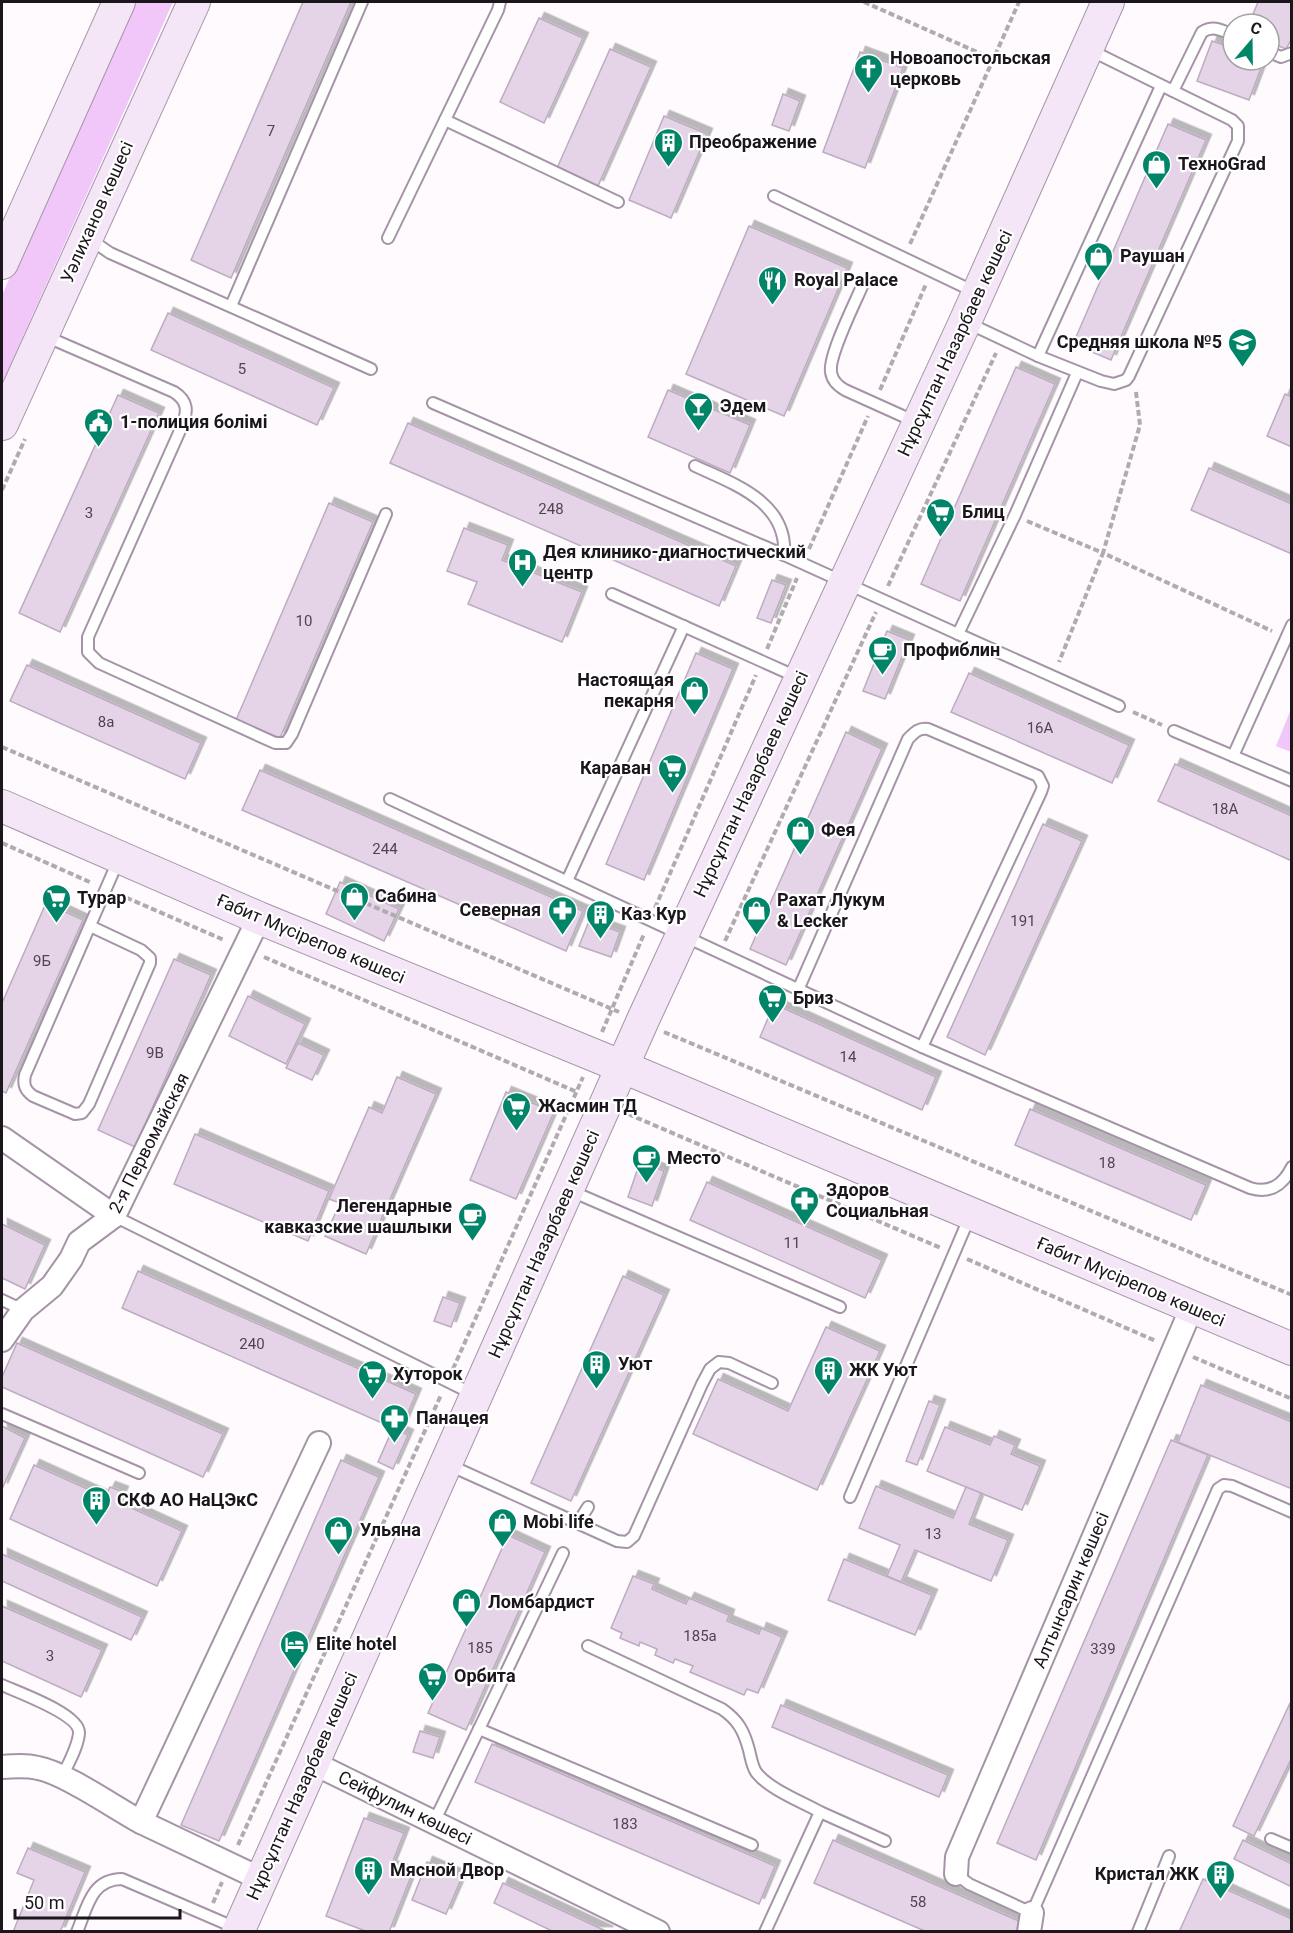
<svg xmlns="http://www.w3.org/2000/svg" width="1293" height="1933" viewBox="0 0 1293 1933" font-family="Roboto,sans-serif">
  <defs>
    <filter id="shadow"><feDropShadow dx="5.5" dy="-5.5" stdDeviation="0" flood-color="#0004"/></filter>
  </defs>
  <rect width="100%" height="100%" fill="#fefafe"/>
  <g fill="#f1c6f9">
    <polygon points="133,2 173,2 2,383 2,295"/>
    <polygon points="1291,709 1291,752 1276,746"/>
  </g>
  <g fill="#e5d4e8" stroke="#bdacc0" stroke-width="1.5" filter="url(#shadow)">
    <polygon points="303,2 351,2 231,278 191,260"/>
    <polygon points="1258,2 1292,2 1292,38 1286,49 1269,42 1269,24 1249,24"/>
    <polygon points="539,18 583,38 544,123 500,102"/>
    <polygon points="1212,41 1233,48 1233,60 1264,60 1249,100 1197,81"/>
    <polygon points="610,49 651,67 598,186 557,168"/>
    <polygon points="860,52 903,68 865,168 823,152"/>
    <polygon points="783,94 800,101 789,131 772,125"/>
    <polygon points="664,116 707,134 671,218 629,200"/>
    <polygon points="1168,124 1206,140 1111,360 1073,344"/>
    <polygon points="749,226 847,268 784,416 686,374"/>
    <polygon points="168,313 334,388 317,425 151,350"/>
    <polygon points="1016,367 1055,384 960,601 921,584"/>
    <polygon points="668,390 750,425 730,473 648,437"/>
    <polygon points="1285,394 1292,397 1292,447 1267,436"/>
    <polygon points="118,395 159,413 60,632 19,613"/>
    <polygon points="408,423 736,566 719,606 390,463"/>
    <polygon points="1209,468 1292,504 1292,554 1191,510"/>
    <polygon points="329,503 373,522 280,738 236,720"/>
    <polygon points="464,528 508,545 502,560 582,592 562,642 468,604 477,582 447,571"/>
    <polygon points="772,580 786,585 771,623 757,618"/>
    <polygon points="887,631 909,640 885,699 863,691"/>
    <polygon points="696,653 733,669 644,880 606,864"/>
    <polygon points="27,665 201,743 185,779 10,701"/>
    <polygon points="969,673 1129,745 1112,783 951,712"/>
    <polygon points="846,732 882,749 786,965 750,949"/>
    <polygon points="1175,764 1292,816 1292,861 1158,801"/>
    <polygon points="260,770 583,911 566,951 242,810"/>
    <polygon points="1043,824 1082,841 985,1055 947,1037"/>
    <polygon points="340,882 399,909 384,941 326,914"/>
    <polygon points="46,903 83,920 6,1093 2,1091 2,1003"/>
    <polygon points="589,921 620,932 611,957 579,946"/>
    <polygon points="174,959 211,975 135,1147 98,1130"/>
    <polygon points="248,996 305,1024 286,1064 229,1036"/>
    <polygon points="774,1004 936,1077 922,1110 760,1037"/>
    <polygon points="298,1043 324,1055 312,1080 286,1068"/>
    <polygon points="397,1077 436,1094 366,1254 325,1236 340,1203 329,1199 369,1107 382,1113"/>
    <polygon points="506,1092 554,1112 516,1199 470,1180"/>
    <polygon points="1030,1109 1206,1185 1191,1220 1015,1145"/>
    <polygon points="195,1134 329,1191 308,1241 174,1184"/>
    <polygon points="640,1162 664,1171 652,1206 628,1197"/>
    <polygon points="707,1182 882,1260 865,1298 690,1220"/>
    <polygon points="2,1224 45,1245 25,1289 2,1278"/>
    <polygon points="138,1271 416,1394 400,1431 122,1308"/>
    <polygon points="623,1276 664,1295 571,1501 531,1483"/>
    <polygon points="443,1297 460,1303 451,1327 434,1321"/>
    <polygon points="826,1327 880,1351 817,1490 693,1434 718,1379 788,1411"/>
    <polygon points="17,1343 223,1434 203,1477 2,1387 2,1377"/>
    <polygon points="1201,1385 1292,1422 1292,1489 1178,1442"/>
    <polygon points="929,1401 940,1405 917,1465 906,1461"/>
    <polygon points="2,1426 25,1438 2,1489"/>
    <polygon points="945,1427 990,1445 994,1436 1015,1445 1011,1454 1040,1466 1022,1510 927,1471"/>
    <polygon points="393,1428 408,1435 393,1469 378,1462"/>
    <polygon points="1171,1440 1208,1455 1036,1860 997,1843"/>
    <polygon points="341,1460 379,1477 219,1841 181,1825"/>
    <polygon points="34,1465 105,1497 110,1487 123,1492 118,1502 182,1531 157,1586 10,1519"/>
    <polygon points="876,1486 953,1518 966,1487 981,1493 969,1524 1008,1540 991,1581 915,1550 901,1582 887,1576 900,1545 859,1528"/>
    <polygon points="508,1535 545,1552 466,1730 428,1713"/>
    <polygon points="2,1554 142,1617 131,1640 2,1581"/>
    <polygon points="844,1559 932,1595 915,1635 828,1600"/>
    <polygon points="633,1576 654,1584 652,1589 686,1604 689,1598 729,1615 727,1621 759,1634 761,1628 782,1637 758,1693 747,1689 744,1695 690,1672 693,1666 675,1659 673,1663 655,1655 657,1649 640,1642 639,1646 620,1638 622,1633 611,1628"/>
    <polygon points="2,1606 102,1650 81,1697 2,1661"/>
    <polygon points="1290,1703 1292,1757 1254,1836 1233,1826"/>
    <polygon points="781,1705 948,1775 939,1797 772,1727"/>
    <polygon points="420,1731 440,1737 433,1758 413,1752"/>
    <polygon points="492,1744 775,1866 759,1904 475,1782"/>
    <polygon points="364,1818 404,1833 391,1866 412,1874 389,1932 368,1932 326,1916"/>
    <polygon points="833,1840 1021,1922 1017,1932 927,1932 814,1883"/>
    <polygon points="1243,1840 1292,1864 1292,1887 1234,1859"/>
    <polygon points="28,1848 85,1872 60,1932 13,1932 34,1880 17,1873"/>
    <polygon points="427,1862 462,1877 446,1914 412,1900"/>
    <polygon points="1203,1879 1292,1919 1292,1932 1179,1932"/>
    <polygon points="503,1883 608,1932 554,1932 494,1903"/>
  </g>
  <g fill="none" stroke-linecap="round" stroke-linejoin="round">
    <defs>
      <g id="lane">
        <path d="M1090,50L1173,91L1202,32C1214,25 1221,30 1233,35"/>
        <polyline points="1269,52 1281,57 1292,53"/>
        <polyline points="445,120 618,202"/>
        <polyline points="774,196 975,292"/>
        <polyline points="88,238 110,253 371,369"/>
        <polyline points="388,238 498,10 500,2"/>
        <path d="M863,284C856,301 828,356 831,372C832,380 838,386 845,390L916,422"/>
        <polyline points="231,306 362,2"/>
        <polyline points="968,323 1038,356 1101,381 1114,384 1126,380 1129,376 1238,141 1238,126 1232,120 1173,91"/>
        <path d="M45,336L174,392C188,401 188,411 182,426L88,637V652L99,663L275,743H286L292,734L386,514"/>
        <polyline points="1038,356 1161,86"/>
        <polyline points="433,403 784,555"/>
        <path d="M695,466C734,484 788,502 784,555L958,634L1015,515L1077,373"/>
        <polyline points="612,594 797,677"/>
        <polyline points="958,634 1119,706"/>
        <polyline points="1174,731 1292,781"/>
        <polyline points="1233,756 1292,625"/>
        <path d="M390,799L922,1047L1250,1188C1270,1194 1283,1185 1292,1167"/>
        <polyline points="567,881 684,626"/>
        <path d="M90,926L141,950L150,958V963L89,1104L82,1113L75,1114L33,1096C25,1090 23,1085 25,1075L118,861"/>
        <path d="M798,990L908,739C915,732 918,728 928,729L1038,776L1043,786L1041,792L922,1047"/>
        <polyline points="571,1191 840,1307"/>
        <polyline points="114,1216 473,1394"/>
        <polyline points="2,1300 23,1310"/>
        <polyline points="2,1414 139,1473"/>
        <polyline points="449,1465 575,1522 581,1518 588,1507"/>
        <polyline points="850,1497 970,1216"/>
        <polyline points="575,1522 617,1541 627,1542 634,1536 702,1384 710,1369 719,1362 729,1363 772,1383"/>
        <polyline points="563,1553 479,1729 752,1845"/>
        <path d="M588,1646L722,1709C738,1720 744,1731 749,1750C751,1758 752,1766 756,1772C767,1788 802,1802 820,1812"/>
        <path d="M2,1685C17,1692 80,1714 79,1733C78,1747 68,1764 62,1777"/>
        <polyline points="434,1822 479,1729"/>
        <polyline points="1271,1839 1292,1848"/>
        <polyline points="956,1874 969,1884 1032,1913 1218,1489 1224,1485 1232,1486 1292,1512"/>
        <path d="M77,1932C87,1908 91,1879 122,1879L236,1928"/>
        <polyline points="765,1932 820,1812 885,1841"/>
        <polyline points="1138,1932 1169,1856"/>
      </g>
      <g id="street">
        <polyline points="2,1138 114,1216"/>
        <polyline points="2,1340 23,1310 52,1286 71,1259 79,1242 114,1216 259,918"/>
        <polyline points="313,1763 658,1932"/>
        <path d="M2,1767C14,1766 26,1765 38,1768C65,1773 115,1808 141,1822"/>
        <polyline points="956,1874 957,1857 1192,1307"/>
        <polyline points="261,1879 141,1822 319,1443"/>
        <polyline points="1029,1932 1032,1913"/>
      </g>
      <g id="secondary">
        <polyline points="2,263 119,2"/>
        <polyline points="2,424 194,2"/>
        <polyline points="2,806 259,918 623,1067 1292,1349"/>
        <polyline points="238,1932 642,1022 965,322 1108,2"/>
      </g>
    </defs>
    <use href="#lane" stroke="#a594a8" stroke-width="14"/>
    <use href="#street" stroke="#a594a8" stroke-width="26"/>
    <use href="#secondary" stroke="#a594a8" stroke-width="34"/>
    <g stroke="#b0abb0" stroke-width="4" stroke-dasharray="6 3" stroke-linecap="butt">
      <polyline points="864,2 993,59"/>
      <polyline points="910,244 1019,2"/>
      <polyline points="880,390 926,284"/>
      <polyline points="1136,392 1140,425 1103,553 1272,631"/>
      <polyline points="2,490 25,439"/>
      <polyline points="1027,521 1103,553 1059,662"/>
      <polyline points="809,549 868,416"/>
      <polyline points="888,586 996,353"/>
      <polyline points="767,649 797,578"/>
      <polyline points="1133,712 1162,725"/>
      <polyline points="2,747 619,1012"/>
      <polyline points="2,843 92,883"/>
      <polyline points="118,894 224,940"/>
      <polyline points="655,908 756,675"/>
      <polyline points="725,941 876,612"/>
      <polyline points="264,957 577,1092"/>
      <polyline points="602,1032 644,934"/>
      <polyline points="664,1032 1292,1295"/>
      <polyline points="628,1114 941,1248"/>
      <polyline points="967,1259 1156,1341"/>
      <polyline points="1193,1357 1292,1399"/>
      <polyline points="453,1369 583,1077"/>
      <polyline points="238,1845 441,1395"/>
      <polyline points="213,1903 222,1882"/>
    </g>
    <use href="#lane" stroke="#fff" stroke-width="10"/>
    <use href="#street" stroke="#fff" stroke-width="22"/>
    <use href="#secondary" stroke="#f4e6f7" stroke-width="32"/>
  </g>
  <defs>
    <symbol id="church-pin" viewBox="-11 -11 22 30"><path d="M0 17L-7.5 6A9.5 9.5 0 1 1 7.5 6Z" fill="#008568" stroke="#fff"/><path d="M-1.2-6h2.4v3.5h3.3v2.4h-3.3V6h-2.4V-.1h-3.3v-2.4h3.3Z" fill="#fff"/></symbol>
    <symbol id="building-pin" viewBox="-11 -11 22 30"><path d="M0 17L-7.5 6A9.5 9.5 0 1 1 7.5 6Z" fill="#008568" stroke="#fff"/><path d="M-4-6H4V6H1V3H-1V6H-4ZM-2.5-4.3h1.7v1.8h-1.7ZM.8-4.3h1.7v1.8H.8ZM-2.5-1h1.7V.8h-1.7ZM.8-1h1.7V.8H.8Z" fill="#fff"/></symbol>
    <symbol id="shop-pin" viewBox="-11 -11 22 30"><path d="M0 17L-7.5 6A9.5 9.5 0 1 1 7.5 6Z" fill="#008568" stroke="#fff"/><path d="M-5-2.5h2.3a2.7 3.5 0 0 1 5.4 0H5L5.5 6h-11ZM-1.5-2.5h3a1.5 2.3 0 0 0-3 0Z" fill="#fff"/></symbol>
    <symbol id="restaurant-pin" viewBox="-11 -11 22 30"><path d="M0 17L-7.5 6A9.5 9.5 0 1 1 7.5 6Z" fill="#008568" stroke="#fff"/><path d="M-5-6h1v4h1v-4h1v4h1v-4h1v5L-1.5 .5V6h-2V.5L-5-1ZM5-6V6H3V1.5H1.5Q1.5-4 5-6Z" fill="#fff"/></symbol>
    <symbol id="school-pin" viewBox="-11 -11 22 30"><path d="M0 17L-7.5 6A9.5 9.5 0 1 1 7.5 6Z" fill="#008568" stroke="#fff"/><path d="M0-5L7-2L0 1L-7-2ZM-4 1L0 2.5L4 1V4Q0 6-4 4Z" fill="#fff"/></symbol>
    <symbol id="bar-pin" viewBox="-11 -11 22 30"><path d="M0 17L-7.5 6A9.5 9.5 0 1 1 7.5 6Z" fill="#008568" stroke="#fff"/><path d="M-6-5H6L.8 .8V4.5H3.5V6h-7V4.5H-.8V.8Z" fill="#fff"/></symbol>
    <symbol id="civic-pin" viewBox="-11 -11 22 30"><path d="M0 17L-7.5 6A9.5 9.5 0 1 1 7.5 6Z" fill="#008568" stroke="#fff"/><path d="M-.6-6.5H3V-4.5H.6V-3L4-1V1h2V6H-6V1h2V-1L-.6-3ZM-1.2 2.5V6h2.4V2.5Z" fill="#fff"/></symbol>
    <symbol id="supermarket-pin" viewBox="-11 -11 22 30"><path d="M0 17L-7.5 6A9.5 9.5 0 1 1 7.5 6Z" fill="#008568" stroke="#fff"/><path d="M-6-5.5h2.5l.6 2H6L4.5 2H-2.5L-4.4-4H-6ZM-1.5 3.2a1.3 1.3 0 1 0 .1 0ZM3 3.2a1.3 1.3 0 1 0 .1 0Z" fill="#fff"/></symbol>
    <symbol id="hospital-pin" viewBox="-11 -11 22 30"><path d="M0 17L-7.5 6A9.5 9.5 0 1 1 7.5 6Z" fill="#008568" stroke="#fff"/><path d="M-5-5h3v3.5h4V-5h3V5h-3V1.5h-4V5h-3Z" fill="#fff"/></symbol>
    <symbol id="cafe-pin" viewBox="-11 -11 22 30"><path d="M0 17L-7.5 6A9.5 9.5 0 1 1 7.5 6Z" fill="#008568" stroke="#fff"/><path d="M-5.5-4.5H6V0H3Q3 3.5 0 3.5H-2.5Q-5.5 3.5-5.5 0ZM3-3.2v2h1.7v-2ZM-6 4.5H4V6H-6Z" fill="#fff"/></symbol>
    <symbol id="pharmacy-pin" viewBox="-11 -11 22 30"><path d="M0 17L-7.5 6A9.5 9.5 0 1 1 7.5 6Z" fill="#008568" stroke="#fff"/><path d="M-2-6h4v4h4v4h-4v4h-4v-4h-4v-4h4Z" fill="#fff"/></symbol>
    <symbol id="hotel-pin" viewBox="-11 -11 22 30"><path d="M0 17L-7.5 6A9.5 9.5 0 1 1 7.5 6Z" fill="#008568" stroke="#fff"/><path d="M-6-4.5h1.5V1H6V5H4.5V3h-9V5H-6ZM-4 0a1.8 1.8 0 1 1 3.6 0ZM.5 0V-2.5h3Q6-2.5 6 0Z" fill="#fff"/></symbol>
  </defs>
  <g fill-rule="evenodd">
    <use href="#church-pin" x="852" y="52" width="33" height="45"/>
    <use href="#building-pin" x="652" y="126" width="33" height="45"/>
    <use href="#shop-pin" x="1140" y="148" width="33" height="45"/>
    <use href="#shop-pin" x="1082" y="240" width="33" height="45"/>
    <use href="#restaurant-pin" x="756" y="264" width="33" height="45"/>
    <use href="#school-pin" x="1226" y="326" width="33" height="45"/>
    <use href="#bar-pin" x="682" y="390" width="33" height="45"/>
    <use href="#civic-pin" x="82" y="406" width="33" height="45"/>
    <use href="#supermarket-pin" x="924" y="496" width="33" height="45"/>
    <use href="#hospital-pin" x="506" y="546" width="33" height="45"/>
    <use href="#cafe-pin" x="866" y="634" width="33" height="45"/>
    <use href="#shop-pin" x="678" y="674" width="33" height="45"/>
    <use href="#supermarket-pin" x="656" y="752" width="33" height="45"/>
    <use href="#shop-pin" x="784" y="814" width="33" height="45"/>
    <use href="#shop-pin" x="338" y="880" width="33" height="45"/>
    <use href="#supermarket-pin" x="40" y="882" width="33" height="45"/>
    <use href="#pharmacy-pin" x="546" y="894" width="33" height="45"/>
    <use href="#shop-pin" x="740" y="894" width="33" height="45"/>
    <use href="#building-pin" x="584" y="898" width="33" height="45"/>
    <use href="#supermarket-pin" x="756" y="982" width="33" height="45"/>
    <use href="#supermarket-pin" x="500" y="1090" width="33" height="45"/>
    <use href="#cafe-pin" x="630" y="1142" width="33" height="45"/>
    <use href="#pharmacy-pin" x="788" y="1184" width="33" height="45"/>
    <use href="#cafe-pin" x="456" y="1200" width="33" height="45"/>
    <use href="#building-pin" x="580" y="1348" width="33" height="45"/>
    <use href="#building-pin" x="812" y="1354" width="33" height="45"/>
    <use href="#supermarket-pin" x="356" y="1358" width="33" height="45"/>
    <use href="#pharmacy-pin" x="378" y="1402" width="33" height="45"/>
    <use href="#building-pin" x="80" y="1484" width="33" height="45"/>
    <use href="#shop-pin" x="486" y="1506" width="33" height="45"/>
    <use href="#shop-pin" x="322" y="1514" width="33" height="45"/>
    <use href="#shop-pin" x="450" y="1586" width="33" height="45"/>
    <use href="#hotel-pin" x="278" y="1628" width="33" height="45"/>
    <use href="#supermarket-pin" x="416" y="1660" width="33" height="45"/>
    <use href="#building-pin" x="352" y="1854" width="33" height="45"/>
    <use href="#building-pin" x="1204" y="1858" width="33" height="45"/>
  </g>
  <g text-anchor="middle" stroke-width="4.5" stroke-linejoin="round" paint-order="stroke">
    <g font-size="15" fill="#4e454f">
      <text x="271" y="136">7</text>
      <text x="242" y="374">5</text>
      <text x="551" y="514">248</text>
      <text x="89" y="518">3</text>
      <text x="304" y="626">10</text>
      <text x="106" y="727">8а</text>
      <text x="1040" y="733">16А</text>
      <text x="1225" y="814">18А</text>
      <text x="385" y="854">244</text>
      <text x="1023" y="926">191</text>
      <text x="42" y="966">9Б</text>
      <text x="155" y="1058">9В</text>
      <text x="848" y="1062">14</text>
      <text x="1107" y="1168">18</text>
      <text x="792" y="1248">11</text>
      <text x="252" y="1349">240</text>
      <text x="933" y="1539">13</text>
      <text x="700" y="1641">185а</text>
      <text x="480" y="1653">185</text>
      <text x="1103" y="1654">339</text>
      <text x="50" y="1661">3</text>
      <text x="625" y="1829">183</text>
      <text x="918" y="1907">58</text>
    </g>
    <g font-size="18" font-weight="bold" fill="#1b151c" stroke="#fff" text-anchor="start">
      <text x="890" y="64">Новоапостольская<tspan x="890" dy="21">церковь</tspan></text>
      <text x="689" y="148">Преображение</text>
      <text x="1178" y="170">ТехноGrad</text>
      <text x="1120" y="262">Раушан</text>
      <text x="794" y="286">Royal Palace</text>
      <text x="1222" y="348" text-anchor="end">Средняя школа №5</text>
      <text x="720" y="412">Эдем</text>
      <text x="120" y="428">1-полиция болiмi</text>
      <text x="962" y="518">Блиц</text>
      <text x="543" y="558">Дея клинико-диагностический<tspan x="543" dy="21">центр</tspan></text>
      <text x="903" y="656">Профиблин</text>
      <text x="674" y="686" text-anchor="end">Настоящая<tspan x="674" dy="21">пекарня</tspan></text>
      <text x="651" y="774" text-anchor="end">Караван</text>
      <text x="821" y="836">Фея</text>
      <text x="375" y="902">Сабина</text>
      <text x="77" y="904">Турар</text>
      <text x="777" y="906">Рахат Лукум<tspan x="777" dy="21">&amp; Lecker</tspan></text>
      <text x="541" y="916" text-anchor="end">Северная</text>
      <text x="621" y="920">Каз Кур</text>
      <text x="793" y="1004">Бриз</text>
      <text x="538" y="1112">Жасмин ТД</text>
      <text x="667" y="1164">Место</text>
      <text x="826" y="1196">Здоров<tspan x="826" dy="21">Социальная</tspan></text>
      <text x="452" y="1212" text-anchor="end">Легендарные<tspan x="452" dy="21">кавказские шашлыки</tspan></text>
      <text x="618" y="1370">Уют</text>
      <text x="849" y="1376">ЖК Уют</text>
      <text x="393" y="1380">Хуторок</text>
      <text x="416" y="1424">Панацея</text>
      <text x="117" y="1506">СКФ АО НаЦЭкС</text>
      <text x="523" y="1528">Mobi life</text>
      <text x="360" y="1536">Ульяна</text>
      <text x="488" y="1608">Ломбардист</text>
      <text x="316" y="1650">Elite hotel</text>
      <text x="454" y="1682">Орбита</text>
      <text x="390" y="1876">Мясной Двор</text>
      <text x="1199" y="1880" text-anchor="end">Кристал ЖК</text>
    </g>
    <g font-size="18" fill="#1b151c" stroke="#fff">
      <text transform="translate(97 212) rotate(-66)" y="6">Уәлиханов көшесі</text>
      <text transform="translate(955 343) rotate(-65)" y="6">Нұрсұлтан Назарбаев көшесі</text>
      <text transform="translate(751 784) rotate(-65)" y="6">Нұрсұлтан Назарбаев көшесі</text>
      <text transform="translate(311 939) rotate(23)" y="6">Ғабит Мүсірепов көшесі</text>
      <text transform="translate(149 1143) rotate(-63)" y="6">2-я Первомайская</text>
      <text transform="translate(544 1244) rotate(-66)" y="6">Нұрсұлтан Назарбаев көшесі</text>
      <text transform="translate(1131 1282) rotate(23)" y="6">Ғабит Мүсірепов көшесі</text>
      <text transform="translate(1071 1590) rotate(-67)" y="6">Алтынсарин көшесі</text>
      <text transform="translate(302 1786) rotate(-66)" y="6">Нұрсұлтан Назарбаев көшесі</text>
      <text transform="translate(405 1808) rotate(26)" y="6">Сейфулин көшесі</text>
    </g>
  </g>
  <rect width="1293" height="1933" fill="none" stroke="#1b151c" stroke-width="6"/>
  <g transform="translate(1251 42) rotate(20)"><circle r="28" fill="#ffffff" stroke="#a4a1a4" stroke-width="1.5"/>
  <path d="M0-4.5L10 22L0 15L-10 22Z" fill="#008568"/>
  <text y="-9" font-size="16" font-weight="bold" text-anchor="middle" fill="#1b151c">С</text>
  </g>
  <path d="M15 1909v9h165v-9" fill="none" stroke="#1b151c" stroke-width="3"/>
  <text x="24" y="1909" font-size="18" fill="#1b151c" stroke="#ffffff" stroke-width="4.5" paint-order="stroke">50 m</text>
</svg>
